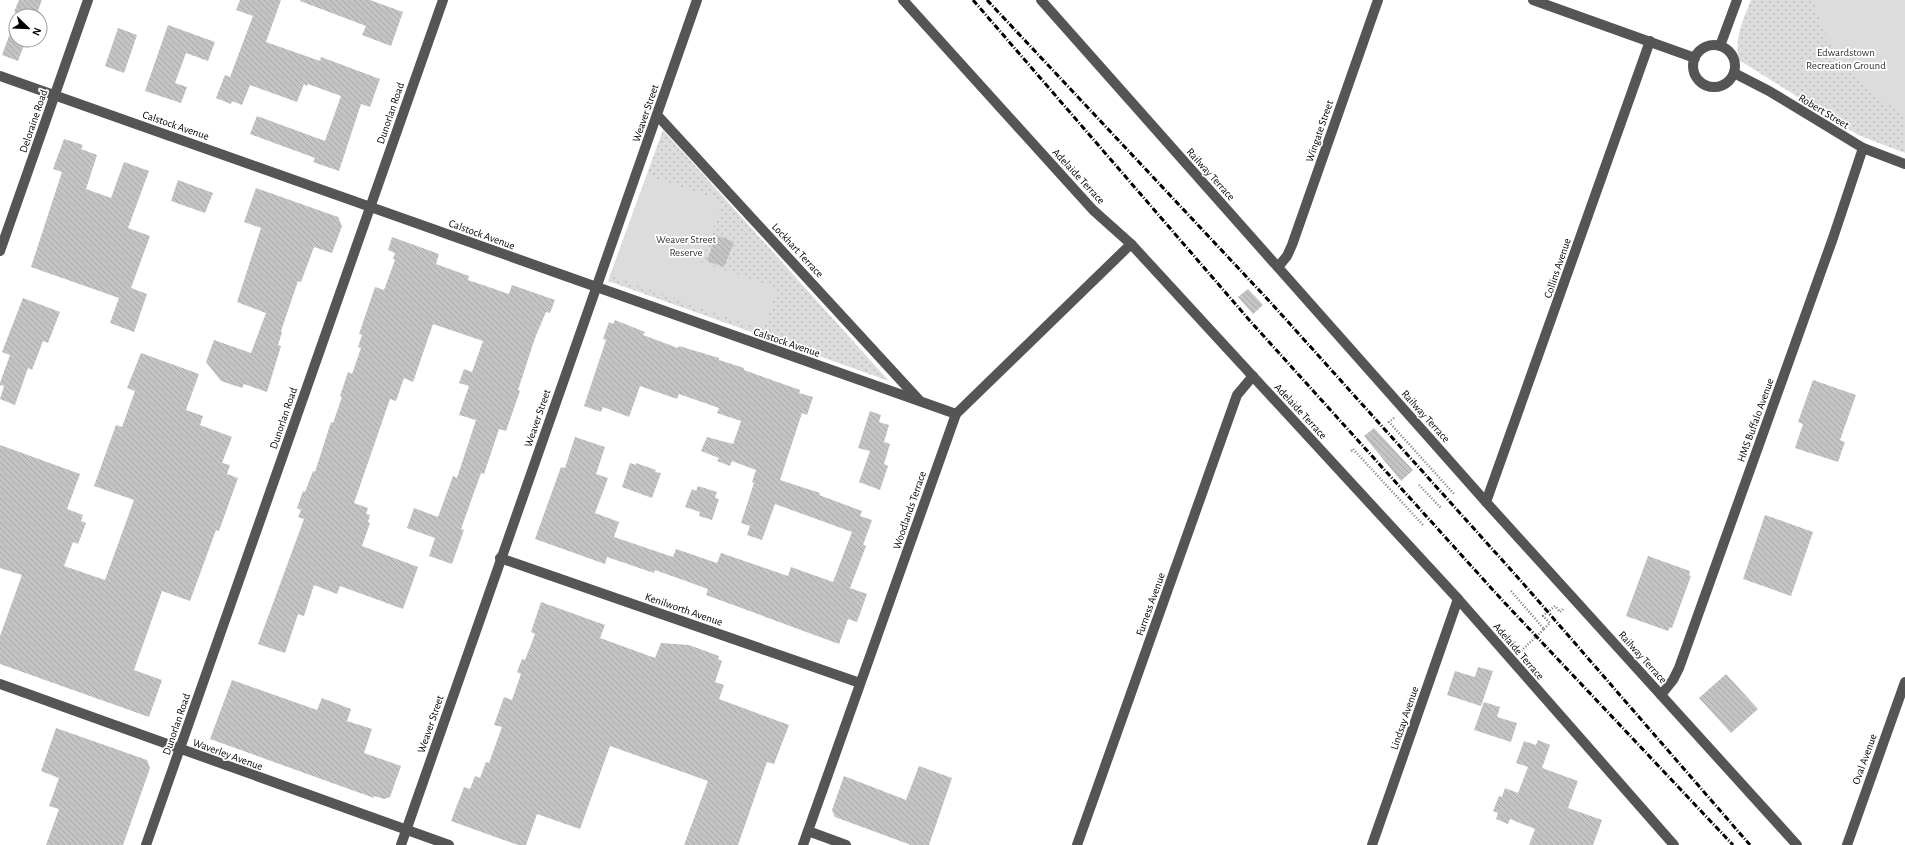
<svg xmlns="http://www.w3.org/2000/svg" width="1905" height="845" viewBox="0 0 1905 845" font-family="'Alegreya Sans',sans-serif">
  <defs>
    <pattern id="park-dots" width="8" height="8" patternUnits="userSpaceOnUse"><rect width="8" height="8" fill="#dcdcdc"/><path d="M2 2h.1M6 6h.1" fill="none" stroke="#bbb" stroke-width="1.8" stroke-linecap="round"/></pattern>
    <pattern id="building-back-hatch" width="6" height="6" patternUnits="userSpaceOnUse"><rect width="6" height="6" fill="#c4c4c4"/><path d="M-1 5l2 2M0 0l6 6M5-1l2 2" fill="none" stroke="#a7a7a7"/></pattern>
  </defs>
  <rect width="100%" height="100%" fill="#fff"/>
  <g fill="url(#park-dots)">
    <path d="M1751,0H1905V153L1858,135L1739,60C1734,38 1743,20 1751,0Z"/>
    <polygon points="663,130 889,381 608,281"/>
  </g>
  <g fill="#dcdcdc">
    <path d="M1813,0H1905V113C1859,92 1826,48 1813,0Z"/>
    <polygon points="647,175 717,199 722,205 701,262 778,288 763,330 617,278 612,271"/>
  </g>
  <g fill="url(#building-back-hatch)">
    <polygon points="19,0 42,0 36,16 16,16 17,13 14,12"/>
    <polygon points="240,0 281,0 266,42 320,61 321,57 380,79 370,107 361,104 339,171 313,162 315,158 250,134 257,116 325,141 341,96 308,84 307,86 304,84 297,102 250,85 242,105 232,101 231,104 216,98 225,75 230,77 253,16 236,10"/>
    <polygon points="301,0 370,0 403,12 391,46 362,35 366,26 300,1"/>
    <polygon points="16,17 16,40 26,40 18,61 2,55"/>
    <polygon points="168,25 215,42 208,61 186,53 175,83 187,87 181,103 145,91"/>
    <polygon points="118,28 137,35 124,73 105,66"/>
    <polygon points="64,139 83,145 81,149 97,155 86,189 111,198 124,162 149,171 128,228 150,236 131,288 147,294 134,332 110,323 119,298 31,267 62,172 53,169"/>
    <polygon points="178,180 213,193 205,213 171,201"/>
    <polygon points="256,188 338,217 342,226 332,253 314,247 301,282 298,281 281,331 282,332 278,345 281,346 267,392 244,384 242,388 221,381 206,362 214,340 251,353 266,313 237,302 261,228 244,222"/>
    <polygon points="716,235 734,242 724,267 707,261"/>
    <polygon points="392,237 439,254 436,264 469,276 468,280 509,294 512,285 555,300 550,313 546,312 535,338 518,390 520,391 506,431 499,429 484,474 481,473 461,529 464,530 452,564 429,556 435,538 407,528 414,508 438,517 453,476 457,478 476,420 459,415 469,386 459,383 464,369 472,372 483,341 433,324 413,382 404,378 396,401 390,399 354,503 368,508 366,514 370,515 368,522 370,523 362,546 418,567 403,609 340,586 337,594 314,585 304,616 298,614 285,653 258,644 304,519 298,517 301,510 297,508 303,491 305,492 313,471 315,472 331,422 333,423 342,397 340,396 348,372 352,374 361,348 358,347 362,335 359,334 375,287 384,290 395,260 393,259 395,253 388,250"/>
    <polygon points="1248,289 1263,305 1253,314 1238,297"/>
    <polygon points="23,298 60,312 48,343 43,341 32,370 28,368 15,405 0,399 4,386 0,385 0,383 10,355 2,352"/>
    <polygon points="615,320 645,332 643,335 678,348 679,346 719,358 719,360 744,368 744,370 800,390 799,393 813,397 807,415 802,413 780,480 820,493 819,495 862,511 860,516 872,520 863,545 866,546 850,588 867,594 857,622 848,619 839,644 706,595 708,589 655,570 654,573 607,557 605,564 535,539 561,467 565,468 575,437 605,447 596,474 608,478 595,513 619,522 614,537 673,557 676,549 717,563 721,553 788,576 791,567 833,582 852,532 775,504 762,540 747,535 750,526 741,523 754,483 752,482 756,470 732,461 730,466 717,461 719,458 701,451 707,437 733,444 741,421 717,413 719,408 679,394 677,399 640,386 629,417 603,407 601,412 584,406 606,340 603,339 609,322 613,324"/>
    <polygon points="141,353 199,374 186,410 203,416 200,425 232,437 222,463 230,465 227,474 238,478 219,531 216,530 190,601 162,591 134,670 162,680 149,717 0,664 0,636 22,575 0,568 0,445 80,474 67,509 83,515 81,521 86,523 78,544 73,542 64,566 105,580 134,500 94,486 116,425 122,427 135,391 127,388"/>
    <polygon points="1813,380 1856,395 1840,440 1845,442 1838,462 1795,448 1803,424 1798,422"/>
    <polygon points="870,411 881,415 879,422 889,425 884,442 890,444 884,464 888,466 880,490 859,482 870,451 858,448"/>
    <polygon points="1374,428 1413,470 1401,481 1364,436"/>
    <polygon points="630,463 636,465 636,463 656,470 655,472 661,473 652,498 622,487"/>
    <polygon points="698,486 717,492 715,498 719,499 712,520 699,516 700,512 685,507 692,489 696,491"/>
    <polygon points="1765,515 1813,532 1791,596 1743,579"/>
    <polygon points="1648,556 1690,571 1689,575 1691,576 1672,628 1670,627 1668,631 1626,616"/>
    <polygon points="541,602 605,625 600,638 655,658 661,643 689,645 719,656 718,659 722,661 715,682 724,685 719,699 789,725 774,764 767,762 738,845 684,845 708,781 610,746 580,829 537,814 526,845 518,845 451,821 464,787 470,789 475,776 480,778 486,762 489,763 502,727 494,725 504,697 512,700 521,674 517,672 522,659 525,660 535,634 531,632"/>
    <polygon points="1478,667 1493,671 1481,706 1447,695 1455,671 1475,677"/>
    <polygon points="1726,674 1758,709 1731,733 1699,698"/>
    <polygon points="232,680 317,710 322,698 351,709 347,721 372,729 364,753 401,766 390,797 384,799 374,796 374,798 210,739"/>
    <polygon points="1484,702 1500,707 1497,717 1517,723 1511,742 1474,730"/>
    <polygon points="56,728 147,760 150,768 123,845 46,845 59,809 49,806 59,778 41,771"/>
    <polygon points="1538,740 1550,745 1542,768 1578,781 1568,808 1602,820 1593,845 1529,845 1535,829 1510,819 1508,824 1496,819 1498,813 1493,811 1499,796 1502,797 1505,788 1518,793 1528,767 1516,763 1524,741 1536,745"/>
    <polygon points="919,766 952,778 929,845 911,845 835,817 832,810 844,776 906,800"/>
  </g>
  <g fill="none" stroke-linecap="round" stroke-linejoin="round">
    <g stroke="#777" stroke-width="2.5" stroke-dasharray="1 2" stroke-linecap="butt">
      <polyline points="1394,418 1389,422 1455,495"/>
      <polyline points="1351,451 1353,449 1423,525"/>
      <polyline points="1419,485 1441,508"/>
      <polyline points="1511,591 1544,629 1520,652"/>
      <polyline points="1544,629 1550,623 1543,616 1555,606 1560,612 1564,608"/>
    </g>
    <g stroke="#555" stroke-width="10">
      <polyline points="903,0 1093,210 1131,244 1458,599 1674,845"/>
      <polyline points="1041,0 1486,502 1797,845"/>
      <polyline points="1533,0 1695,58"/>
      <circle cx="1714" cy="66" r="21"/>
      <polyline points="1720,46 1737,0"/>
      <polyline points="1734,73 1769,91 1863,148 1905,164"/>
      <polyline points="0,76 956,414"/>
      <polyline points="657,115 919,400"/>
      <polyline points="0,251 88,0"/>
      <polyline points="1278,267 1287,256 1292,245 1378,0"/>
      <polyline points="1486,502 1650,41"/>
      <polyline points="500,558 860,683"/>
      <polyline points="0,684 449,845"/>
      <polyline points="1661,695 1673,680 1679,668 1833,238 1863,148"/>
      <polyline points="808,831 846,845"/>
      <polyline points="146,845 443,0"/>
      <polyline points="401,845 697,0"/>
      <polyline points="803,845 956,414 1131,244"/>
      <polyline points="1077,845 1237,395 1253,376"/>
      <polyline points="1372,845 1458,599"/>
      <polyline points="1847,845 1905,682"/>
    </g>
    <g stroke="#000" stroke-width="3" stroke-dasharray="6 2 1 2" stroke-linecap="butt">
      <polyline points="973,0 1251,322 1502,600 1733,845"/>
      <polyline points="987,0 1272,304 1521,581 1750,845"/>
    </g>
  </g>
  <g text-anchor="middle" stroke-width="3.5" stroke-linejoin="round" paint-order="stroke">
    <g font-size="11" fill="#333" stroke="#fff">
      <text x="1846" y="56">Edwardstown<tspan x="1846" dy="13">Recreation Ground</tspan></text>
      <text x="686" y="243">Weaver Street<tspan x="686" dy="13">Reserve</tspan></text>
    </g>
    <g font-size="11" fill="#000" stroke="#fff">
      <text transform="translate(1824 111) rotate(31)" y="4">Robert Street</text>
      <text transform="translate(390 113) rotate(-71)" y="4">Dunorlan Road</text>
      <text transform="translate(645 113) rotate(-71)" y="4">Weaver Street</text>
      <text transform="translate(33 121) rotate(-71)" y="4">Deloraine Road</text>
      <text transform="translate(176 125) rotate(19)" y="4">Calstock Avenue</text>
      <text transform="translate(1319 131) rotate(-71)" y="4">Wingate Street</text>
      <text transform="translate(1211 174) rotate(48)" y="4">Railway Terrace</text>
      <text transform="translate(1079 176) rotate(47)" y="4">Adelaide Terrace</text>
      <text transform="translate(482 234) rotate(20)" y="4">Calstock Avenue</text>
      <text transform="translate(798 250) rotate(47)" y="4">Lockhart Terrace</text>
      <text transform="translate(1557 268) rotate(-71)" y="4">Collins Avenue</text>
      <text transform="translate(787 342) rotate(19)" y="4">Calstock Avenue</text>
      <text transform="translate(1301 411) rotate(47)" y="4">Adelaide Terrace</text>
      <text transform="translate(1426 416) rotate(48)" y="4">Railway Terrace</text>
      <text transform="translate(283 418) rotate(-71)" y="4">Dunorlan Road</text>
      <text transform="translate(537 418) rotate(-71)" y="4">Weaver Street</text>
      <text transform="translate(1755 420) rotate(-70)" y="4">HMS Buffalo Avenue</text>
      <text transform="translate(909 510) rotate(-71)" y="4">Woodlands Terrace</text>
      <text transform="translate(1150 604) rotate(-70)" y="4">Furness Avenue</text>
      <text transform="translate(684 609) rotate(19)" y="4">Kenilworth Avenue</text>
      <text transform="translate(1519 651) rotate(49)" y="4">Adelaide Terrace</text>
      <text transform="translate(1643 657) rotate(48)" y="4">Railway Terrace</text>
      <text transform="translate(1404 718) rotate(-71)" y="4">Lindsay Avenue</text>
      <text transform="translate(176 724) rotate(-71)" y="4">Dunorlan Road</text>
      <text transform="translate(430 724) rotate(-71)" y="4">Weaver Street</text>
      <text transform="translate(228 754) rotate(20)" y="4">Waverley Avenue</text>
      <text transform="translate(1864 759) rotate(-70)" y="4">Oval Avenue</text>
    </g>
  </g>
  <g transform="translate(28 28) rotate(113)"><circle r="19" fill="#ffffff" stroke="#999999"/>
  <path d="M0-3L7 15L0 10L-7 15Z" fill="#000000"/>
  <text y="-6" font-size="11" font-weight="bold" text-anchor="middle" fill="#000000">N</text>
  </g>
</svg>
